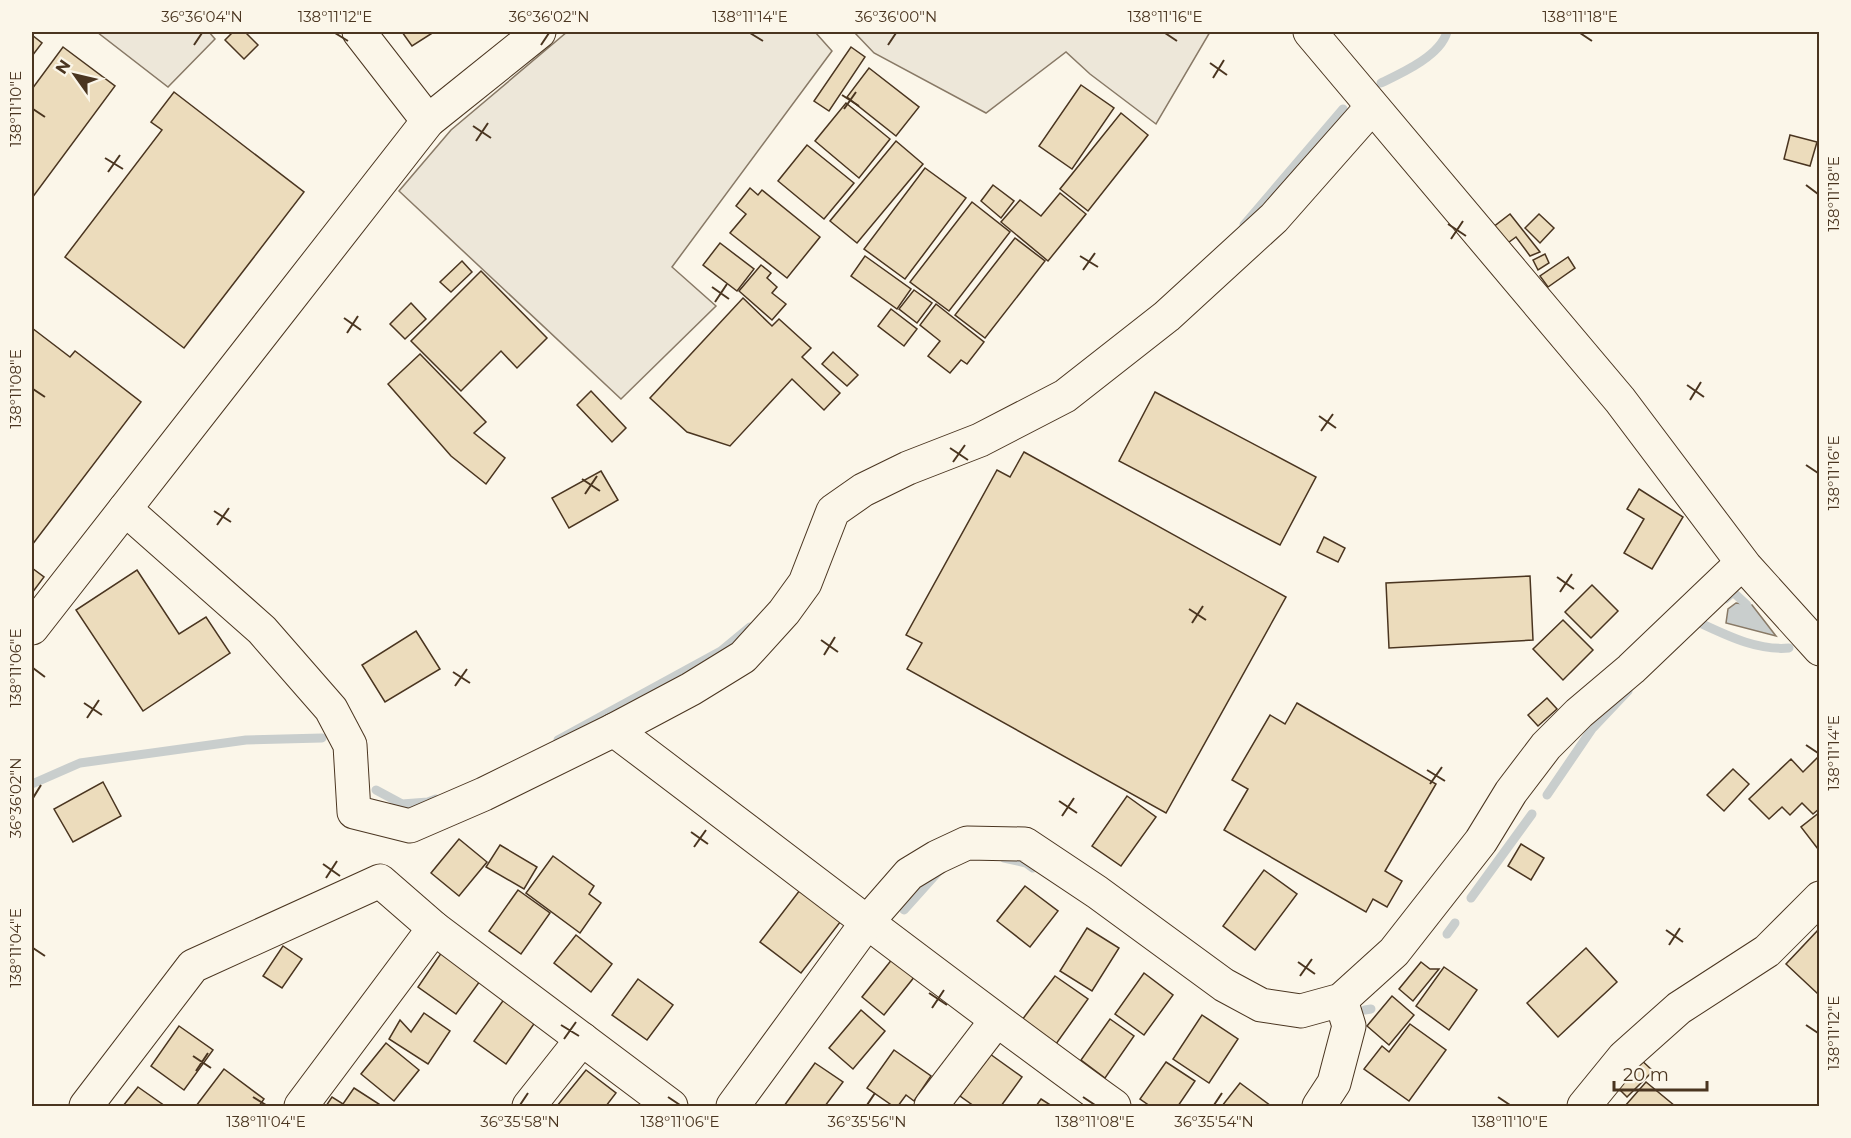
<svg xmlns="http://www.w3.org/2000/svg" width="1851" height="1138" viewBox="0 0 1851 1138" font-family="Montserrat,sans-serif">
  <rect width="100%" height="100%" fill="#fbf6e9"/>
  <g fill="#ede7d9" stroke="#887966" stroke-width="1.5">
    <polygon points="97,32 209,32 215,39 168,87"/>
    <polygon points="567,32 815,32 832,51 672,267 716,306 621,399 399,191 451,130"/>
    <polygon points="854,32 1210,32 1156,124 1090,74 1066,52 986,113 874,53"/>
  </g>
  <polygon fill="#c9cecd" stroke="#887966" stroke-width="1.5" points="1736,603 1752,605 1776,636 1726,623 1728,609"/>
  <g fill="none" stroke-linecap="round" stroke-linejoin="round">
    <g stroke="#c9cecd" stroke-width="9">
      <path d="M1381,83C1402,73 1440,56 1447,32"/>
      <polyline points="1244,225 1343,109"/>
      <polyline points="1725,599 1733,592 1747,605"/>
      <path d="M1700,623C1728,636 1758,651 1789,648"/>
      <polyline points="558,740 721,651 750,627"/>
      <polyline points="32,784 80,763 246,740 322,738"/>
      <polyline points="376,790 402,804 428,802 436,799"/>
      <polyline points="1547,795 1592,729 1628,691"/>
      <polyline points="1004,858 1026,863 1033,868"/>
      <polyline points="1471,898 1532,814"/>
      <polyline points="904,910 939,871"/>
      <polyline points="1447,934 1455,923"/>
      <polyline points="1365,1010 1371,1009"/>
    </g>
  </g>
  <g fill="#ecdcbc" stroke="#4a3520" stroke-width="1.5">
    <polygon points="233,32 245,32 258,45 244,59 225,40"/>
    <polygon points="402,32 434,32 412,46"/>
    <polygon points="32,35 42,43 32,56"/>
    <polygon points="63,47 115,86 32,198 32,89"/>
    <polygon points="851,47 865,57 829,111 814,101"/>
    <polygon points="869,68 919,107 896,136 847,97"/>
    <polygon points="1081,85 1114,108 1072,169 1039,146"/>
    <polygon points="174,92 304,192 184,348 65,257 162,130 151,122"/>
    <polygon points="846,103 890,139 859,178 815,141"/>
    <polygon points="1121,113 1148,135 1088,211 1060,189"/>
    <polygon points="1790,135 1817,142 1810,166 1784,159"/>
    <polygon points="896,141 923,164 857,243 830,221"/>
    <polygon points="807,145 854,183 824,219 778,181"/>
    <polygon points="925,168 966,198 905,279 864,249"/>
    <polygon points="993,185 1014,201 1001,218 981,201"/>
    <polygon points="750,188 758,195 762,190 820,237 787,278 730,233 746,214 736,206"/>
    <polygon points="1060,193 1086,214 1048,261 1001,222 1020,200 1041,216"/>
    <polygon points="972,202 1010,232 949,311 910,282"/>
    <polygon points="1510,214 1540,252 1530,256 1516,237 1505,245 1492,228"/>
    <polygon points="1539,214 1554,228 1540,243 1525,228"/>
    <polygon points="1015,238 1045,261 985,338 955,315"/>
    <polygon points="720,243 754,269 737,291 703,265"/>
    <polygon points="1545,254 1549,263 1538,270 1533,260"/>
    <polygon points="865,256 911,289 897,309 851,276"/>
    <polygon points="1568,257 1575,268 1548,287 1540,276"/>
    <polygon points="462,261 472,272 451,292 440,282"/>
    <polygon points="761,265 771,273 767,278 777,287 772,293 786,304 772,320 739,291"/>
    <polygon points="481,271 547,338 517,368 501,351 461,391 411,341"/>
    <polygon points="914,290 932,303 917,323 899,309"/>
    <polygon points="743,298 772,326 779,319 811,348 802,357 840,393 824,410 792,379 730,446 687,432 650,398"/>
    <polygon points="411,303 426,319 405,339 390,324"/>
    <polygon points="936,304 984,342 967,364 961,360 950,373 928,356 940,341 920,325"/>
    <polygon points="891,309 917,329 904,346 878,326"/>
    <polygon points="32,328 70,357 75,351 141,402 32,545"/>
    <polygon points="833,352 858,375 847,386 822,364"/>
    <polygon points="420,354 486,422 474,433 505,458 486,484 451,456 388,384"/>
    <polygon points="591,391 626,428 612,442 577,405"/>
    <polygon points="1155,392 1316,477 1280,545 1119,461"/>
    <polygon points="1024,452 1286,597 1166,813 907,669 922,643 906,635 997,470 1010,477"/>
    <polygon points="601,471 618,500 569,528 552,498"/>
    <polygon points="1639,489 1683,517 1652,569 1624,553 1644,519 1627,509"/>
    <polygon points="1324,537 1345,548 1338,562 1317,552"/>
    <polygon points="32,568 44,577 32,593"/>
    <polygon points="137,570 179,634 206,617 230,653 143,711 76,610"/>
    <polygon points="1530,576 1533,640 1389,648 1386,583"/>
    <polygon points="1592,585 1618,611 1591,638 1565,612"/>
    <polygon points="1563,620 1593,650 1563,680 1533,649"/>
    <polygon points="416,631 440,669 385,702 362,665"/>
    <polygon points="1547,698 1557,709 1538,726 1528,715"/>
    <polygon points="1297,703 1436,784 1385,871 1402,881 1387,907 1373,899 1366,912 1224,830 1248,789 1232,780 1270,715 1285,724"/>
    <polygon points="1820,755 1820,808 1813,814 1802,803 1790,815 1782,807 1769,819 1749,799 1791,759 1803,772"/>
    <polygon points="1733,769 1749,784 1724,811 1707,795"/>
    <polygon points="103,782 121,816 73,842 54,809"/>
    <polygon points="1127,796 1156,817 1121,866 1092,846"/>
    <polygon points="1820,812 1820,848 1818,849 1801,827"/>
    <polygon points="459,839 487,862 459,896 431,873"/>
    <polygon points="1521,844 1544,858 1531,880 1508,866"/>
    <polygon points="500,845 537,867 524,889 486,867"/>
    <polygon points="553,856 594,886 589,894 601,903 580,933 526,893"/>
    <polygon points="1264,870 1297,894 1255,950 1223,926"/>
    <polygon points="1025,886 1058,911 1030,947 997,921"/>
    <polygon points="518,890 550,913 521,954 489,931"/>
    <polygon points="800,890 841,921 801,973 760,942"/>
    <polygon points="1087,928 1119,948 1092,991 1060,971"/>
    <polygon points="1820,928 1820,992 1818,994 1786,964"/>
    <polygon points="576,935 612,964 591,992 554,963"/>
    <polygon points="283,946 302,959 282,988 263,976"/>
    <polygon points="1586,948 1617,982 1558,1037 1527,1003"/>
    <polygon points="444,949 483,977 456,1014 418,987"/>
    <polygon points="893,958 915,976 884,1015 862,997"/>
    <polygon points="1421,962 1430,969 1439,969 1413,1001 1399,989"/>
    <polygon points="1444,967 1477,990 1449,1030 1416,1006"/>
    <polygon points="1144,973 1173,995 1144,1035 1115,1014"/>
    <polygon points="1055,976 1088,999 1056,1044 1022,1020"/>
    <polygon points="638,979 673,1005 647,1040 612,1015"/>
    <polygon points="1392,996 1414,1015 1389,1045 1367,1026"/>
    <polygon points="505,998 536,1021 506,1064 474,1041"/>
    <polygon points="861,1010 885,1031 853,1069 829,1048"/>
    <polygon points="424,1013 450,1031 428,1064 389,1039 400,1020 411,1032"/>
    <polygon points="1202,1015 1238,1039 1209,1083 1173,1059"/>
    <polygon points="1110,1019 1134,1036 1105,1078 1081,1060"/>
    <polygon points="1410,1024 1446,1050 1409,1101 1364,1069 1382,1046 1389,1052"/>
    <polygon points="179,1026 213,1050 184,1090 151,1066"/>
    <polygon points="386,1043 419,1070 394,1101 361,1074"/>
    <polygon points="894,1050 931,1076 914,1101 906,1095 898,1106 893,1106 867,1088"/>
    <polygon points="990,1054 1022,1077 1001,1106 974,1106 960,1096"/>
    <polygon points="1639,1058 1653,1071 1627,1097 1614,1084"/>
    <polygon points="1166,1062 1195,1081 1178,1106 1150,1106 1140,1099"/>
    <polygon points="815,1063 843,1082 825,1106 784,1106"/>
    <polygon points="224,1069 264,1099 259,1106 196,1106"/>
    <polygon points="586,1070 616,1093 606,1106 557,1106"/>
    <polygon points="1646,1082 1675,1106 1625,1106"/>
    <polygon points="1240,1083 1271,1106 1222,1106"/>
    <polygon points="138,1087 165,1106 123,1106"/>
    <polygon points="354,1088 382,1106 326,1106 332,1097 343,1104"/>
    <polygon points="1041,1099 1052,1106 1036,1106"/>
  </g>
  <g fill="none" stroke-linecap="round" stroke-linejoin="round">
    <defs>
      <g id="minor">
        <polyline points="359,32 428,121"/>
        <polyline points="1310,32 1620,400 1745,566 1820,649"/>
        <path d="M125,509L262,630L331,709L350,745L354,812L410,826L484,794L614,730C780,855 945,984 1114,1106"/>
        <polyline points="32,628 428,121 539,32"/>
        <polyline points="614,730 691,689 743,657 784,612 805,583 833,511 863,490 908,468 980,440 1065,396 1167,316 1274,218 1372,107"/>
        <polyline points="86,1106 193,966 380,881 434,928 671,1106"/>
        <polyline points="301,1106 434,928"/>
        <polyline points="529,1106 582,1039"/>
        <polyline points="733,1106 868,921 909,874 937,857 967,843 1025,844 1097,892 1224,985 1261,1005 1301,1011 1341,1000 1394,952 1481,841 1511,792 1546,746 1579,713 1631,669 1742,563"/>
        <polyline points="931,1106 996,1021"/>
        <polyline points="1319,1106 1334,1083 1349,1026 1341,1000"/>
        <polyline points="1584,1106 1624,1057 1679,1008 1767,951 1820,898"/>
      </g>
    </defs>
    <use href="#minor" stroke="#4a3520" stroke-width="35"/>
    <use href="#minor" stroke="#fbf6e9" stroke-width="33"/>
  </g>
  <path fill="none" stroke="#4a3520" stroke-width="2" d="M335,33L348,41M750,33L763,41M1165,33L1177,41M1580,33L1592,41M194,45L202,33M541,45L549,33M888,45L896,33M1210,63L1227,75M1213,78L1224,60M842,95L859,106M33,109L45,117M844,109L856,92M473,126L491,138M476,141L488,123M105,158L123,169M108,172L120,155M1806,185L1818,194M1448,224L1466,236M1451,239L1463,221M1080,256L1098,267M1083,270L1095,253M712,287L729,299M715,302L727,284M344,318L361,330M347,333L358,316M1687,385L1704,397M33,389L45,397M1690,400L1701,382M1319,416L1336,428M1321,431L1333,414M950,448L968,460M953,462L965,445M1806,465L1818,473M582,479L600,491M585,494L597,476M214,511L231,522M217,525L229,508M1557,577L1574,589M1560,592L1572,574M1189,609L1206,620M1192,623L1203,606M821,640L838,652M824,655L835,637M33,668L45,677M453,672L470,683M455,686L467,669M84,703L102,715M87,718L99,700M1806,745L1818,753M1427,770L1445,781M1430,784L1442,767M33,798L41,785M1059,801L1077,813M1062,816L1074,798M691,832L708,844M694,847L706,830M323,864L340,876M326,878L337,861M1666,930L1683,942M1669,945L1680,928M33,948L45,956M1298,962L1315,974M1300,976L1312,959M929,993L947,1005M932,1008L944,990M561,1025L579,1036M1806,1025L1818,1033M564,1039L576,1022M193,1056L211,1068M196,1071L208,1053M253,1097L266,1105M668,1097L680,1105M1083,1097L1095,1105M1498,1097L1510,1105M520,1105L528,1093M867,1105L875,1093M1214,1105L1222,1093"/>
  <rect width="1851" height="1138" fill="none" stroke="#fbf6e9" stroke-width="66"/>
  <g transform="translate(75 75) rotate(304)" stroke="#fbf6e9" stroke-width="4.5" paint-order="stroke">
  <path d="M0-4.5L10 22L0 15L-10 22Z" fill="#4a3520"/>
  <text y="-9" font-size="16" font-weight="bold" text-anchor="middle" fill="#4a3520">N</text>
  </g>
  <path d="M1614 1081v9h93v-9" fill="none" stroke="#4a3520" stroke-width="3"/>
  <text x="1623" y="1081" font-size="18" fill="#4a3520" stroke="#fbf6e9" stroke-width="4.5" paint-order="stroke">20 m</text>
  <rect x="33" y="33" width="1785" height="1072" fill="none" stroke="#4a3520" stroke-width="2"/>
  <g font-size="15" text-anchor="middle" fill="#4a3520">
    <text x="202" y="22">36°36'04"N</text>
    <text x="335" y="22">138°11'12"E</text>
    <text x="549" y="22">36°36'02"N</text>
    <text x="750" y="22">138°11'14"E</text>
    <text x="896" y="22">36°36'00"N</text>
    <text x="1165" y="22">138°11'16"E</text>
    <text x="1580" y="22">138°11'18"E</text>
    <text transform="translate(16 109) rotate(-90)" y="5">138°11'10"E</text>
    <text transform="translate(1834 194) rotate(-90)" y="5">138°11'18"E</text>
    <text transform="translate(16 389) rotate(-90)" y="5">138°11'08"E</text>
    <text transform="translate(1834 473) rotate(-90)" y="5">138°11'16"E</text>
    <text transform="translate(16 668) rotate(-90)" y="5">138°11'06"E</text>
    <text transform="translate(1834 753) rotate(-90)" y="5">138°11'14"E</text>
    <text transform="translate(16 798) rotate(-90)" y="5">36°36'02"N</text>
    <text transform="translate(16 948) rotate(-90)" y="5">138°11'04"E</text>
    <text transform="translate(1834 1033) rotate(-90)" y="5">138°11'12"E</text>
    <text x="266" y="1127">138°11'04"E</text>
    <text x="520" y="1127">36°35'58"N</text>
    <text x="680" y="1127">138°11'06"E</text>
    <text x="867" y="1127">36°35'56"N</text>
    <text x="1095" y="1127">138°11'08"E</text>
    <text x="1214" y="1127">36°35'54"N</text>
    <text x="1510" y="1127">138°11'10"E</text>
  </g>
</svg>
